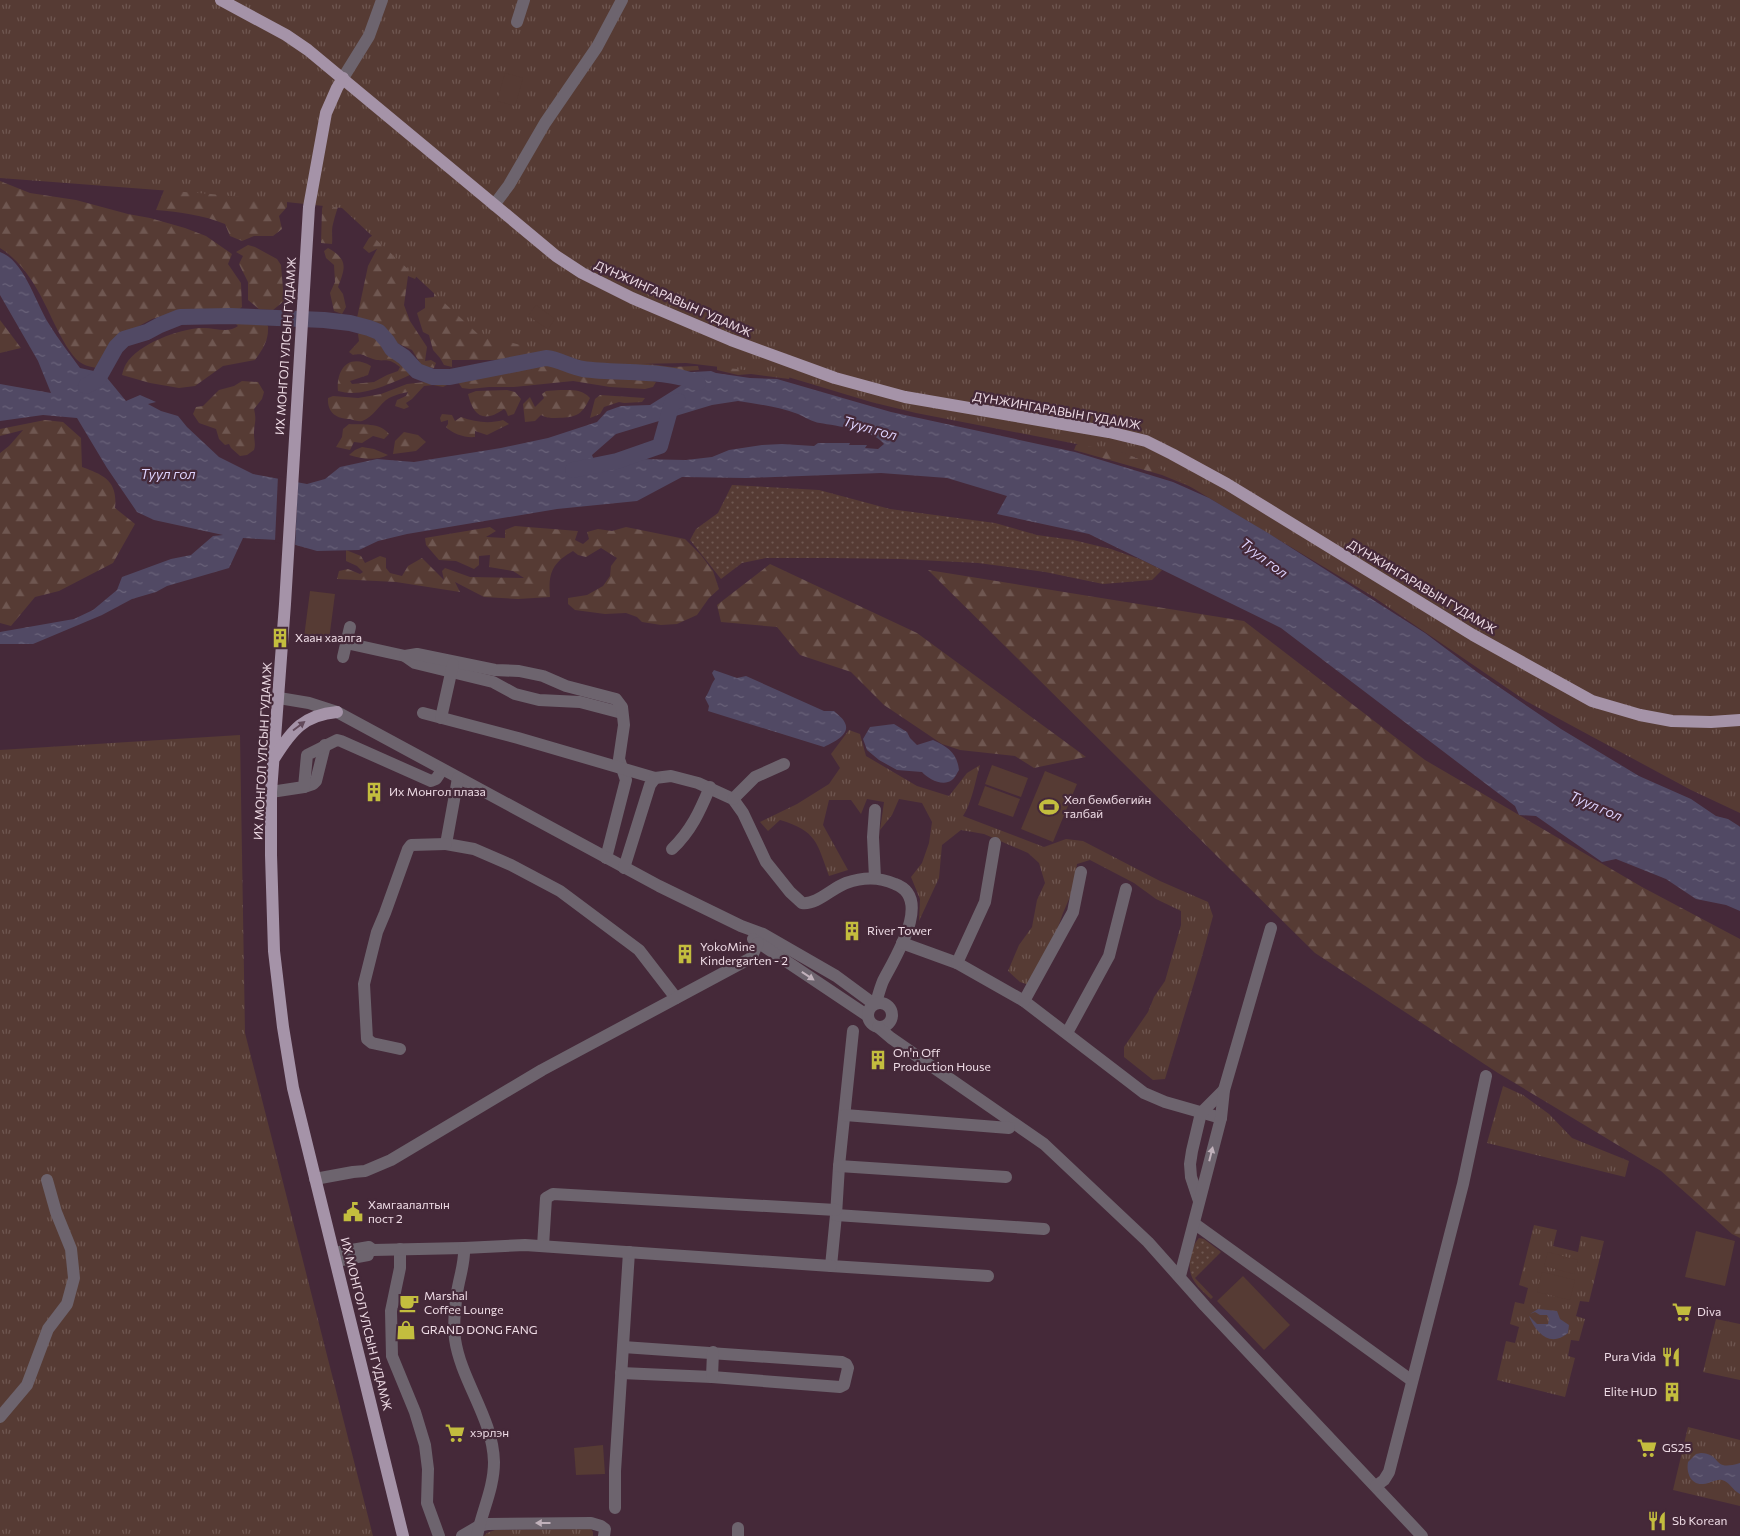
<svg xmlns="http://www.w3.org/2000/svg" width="1740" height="1536" viewBox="0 0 1740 1536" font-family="Commissioner,sans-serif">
  <defs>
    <pattern id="grass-dots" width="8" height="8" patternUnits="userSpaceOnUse" patternTransform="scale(1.25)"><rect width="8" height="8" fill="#563b34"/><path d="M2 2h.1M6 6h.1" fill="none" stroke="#6f5751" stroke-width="1.8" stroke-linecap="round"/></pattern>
    <pattern id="forest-firs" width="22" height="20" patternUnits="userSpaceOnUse" patternTransform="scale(1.25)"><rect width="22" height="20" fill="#563b34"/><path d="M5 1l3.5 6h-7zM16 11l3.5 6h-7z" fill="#6f5751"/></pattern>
    <pattern id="park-tufts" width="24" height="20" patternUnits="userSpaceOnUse" patternTransform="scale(1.25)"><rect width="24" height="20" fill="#563b34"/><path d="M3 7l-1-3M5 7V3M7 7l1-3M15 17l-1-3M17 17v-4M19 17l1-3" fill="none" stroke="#6f5751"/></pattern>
    <pattern id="water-ripples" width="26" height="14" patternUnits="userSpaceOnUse" patternTransform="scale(1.25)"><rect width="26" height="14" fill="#514964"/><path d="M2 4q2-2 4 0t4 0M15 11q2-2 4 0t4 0" fill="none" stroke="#6a637a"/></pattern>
  </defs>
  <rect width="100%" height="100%" fill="#452939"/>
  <g fill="url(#grass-dots)">
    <polygon points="732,485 819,490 890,509 995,523 1037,535 1073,540 1111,549 1142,560 1162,570 1152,580 1103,584 1045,572 978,563 900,559 829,558 766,558 742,563 721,579 690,540 696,529 718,513"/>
    <path d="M1199,1238L1204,1239L1221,1252L1195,1278L1213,1297L1211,1299C1196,1285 1186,1277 1191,1256C1193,1249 1194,1243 1199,1238Z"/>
  </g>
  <g fill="url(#forest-firs)">
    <path d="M216,60L287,191V207L279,216L282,229L273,236H254L242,241L230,236L225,224C203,215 180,212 156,210Z"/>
    <path d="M0,181L30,193L76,200L128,214L150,218L185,228L206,236L232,254L228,264L241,283L242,307L238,310H183L152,319L115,339L104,355L97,368C90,367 82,365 76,359C67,349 60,335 54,323C41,295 27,265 0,248Z"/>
    <path d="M326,193L340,199C338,208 335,215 333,224C331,231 333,238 332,244L321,243L322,209Z"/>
    <polygon points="380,230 422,266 415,279 408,276 404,305 410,321 427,347 425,361 431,360 436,363 434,368 422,366 412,350 397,343 375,325 357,318 368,266 377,249 369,253 363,248 369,238"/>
    <polygon points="248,245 255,247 277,259 281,265 284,301 273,310 259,309 248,300 248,282 239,264 243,256 236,252"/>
    <path d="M328,248C349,260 345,268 338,287L343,294L346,307L342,314L334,311L330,293L335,282L334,265L326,258L324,251Z"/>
    <polygon points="434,289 593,357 672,367 696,366 698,366 699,370 663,373 582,364 562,357 551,355 513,360 452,360 452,367 444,365 440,358 433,350 429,335 423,332 417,313 425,308 425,298 434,297"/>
    <path d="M239,317L262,322L268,326C269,340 263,349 255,360L223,366L195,386L179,388L150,383L122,375C123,371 124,367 126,364C138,344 179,329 201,328C213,327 228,334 238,326L232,320Z"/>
    <polygon points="0,320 21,348 0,353"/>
    <path d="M361,331L372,335L392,352L412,374C389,384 363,398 338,391C336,369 349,353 371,366L368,375L350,381L352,384L374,382L387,375L398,371L400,367C386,356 385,363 373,359C363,356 364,353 353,355L349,352L359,341L358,334Z"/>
    <polygon points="545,362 561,365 570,372 590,376 619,376 637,380 649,380 656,382 653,387 645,389 610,387 573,381 514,387 489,387 470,389 462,388 458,382 512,372 530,364"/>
    <polygon points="717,363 790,376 789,379 751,374 738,375 717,370"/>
    <path d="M442,380L449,384L443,387L433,385L424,386L412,399L406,403L409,407L404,409L395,406L397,400L406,396L408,392C402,393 395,395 389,398C380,403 373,418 362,421C359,422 354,420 350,419C337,419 327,413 328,398L333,396L358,398L381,394L407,384Z"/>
    <path d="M242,381L258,382L264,392L262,399L254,409C257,422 254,423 254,434C254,440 256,444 254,450L247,455L240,456L231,448L229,444L225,445L219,439L216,429L199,423L193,414L196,407L203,406L219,390L234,386Z"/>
    <path d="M507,390L515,392L521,399L514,414L508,416L506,411L504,409C483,424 473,415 468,394L476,391Z"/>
    <path d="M560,390C572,390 582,389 590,398C581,417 575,417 556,418C549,418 547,418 541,415L535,421L525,422L523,404L530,397L535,407L544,398L542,394L546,391Z"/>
    <polygon points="600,395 645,398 642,402 624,403 619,402 604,407 600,414 590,418 595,399"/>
    <path d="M442,414L452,415L455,421L461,417C475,422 489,424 503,420L509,424L487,435L475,431V437C465,438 453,434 446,427L448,424V420L441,422L440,418Z"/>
    <path d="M45,420L63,422L81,438L82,467C104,475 118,481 115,508L135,524L113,563L59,591L35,597L11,626L0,623V453L9,446L23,430L0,436V429Z"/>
    <path d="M349,424C362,425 380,422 389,434L384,439L373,436L362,443L354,442L350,450L336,447L342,437L343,429Z"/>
    <polygon points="404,432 418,435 426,442 416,451 393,454 395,441"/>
    <polygon points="1080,443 1087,443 1132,455 1136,458 1143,454 1196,489 1162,475 1074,450 1076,445"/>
    <path d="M362,447L374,449L388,455C376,461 362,459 349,455L355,450Z"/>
    <path d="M515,526L578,531L575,540L583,544L589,539L587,532L598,529L612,531L626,527L685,539L701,555L713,571L719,589L709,598L697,615L677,624L661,625L642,622L637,617L626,613L605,614L575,610L568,604V598L587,595L603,586L610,576L611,566L617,558L601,548L586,557L578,555L573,551C552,563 548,573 550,597L518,599L484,597L455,582L460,592L396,582L337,579L339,571L348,569L360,574L363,572L357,566L346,561V550L361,556L365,563L380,556L386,558V568L390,573L402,576L408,566L422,558L444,580L442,571L445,568L470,577L524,578L513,571L489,567L490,555L479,556V565L474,569L456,561L439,560L426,545L425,538L490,527L496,531L486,537L505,538V530Z"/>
    <polygon points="770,564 917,633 1086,757 1034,768 1015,756 960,750 942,744 884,705 851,672 800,655 777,627 721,622 717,605"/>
    <polygon points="928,570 1244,621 1425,760 1642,887 1740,939 1740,1238 1732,1234 1661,1171 1498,1073 1315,953"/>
  </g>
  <g fill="url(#park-tufts)">
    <polygon points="0,0 1740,0 1740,813 1691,790 1526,701 1372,596 1151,463 1123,453 916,413 871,402 778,374 686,363 636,364 582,361 478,334 342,208 211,194 0,178"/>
    <path d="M849,730L860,734L866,756L917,786L949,796L967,773L980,765C975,782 972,802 963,816L1044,847L1066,839L1083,841L1160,881L1208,902L1213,916L1201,960L1165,1079L1153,1080L1124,1057V1047L1148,1012L1154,997L1165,981L1181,925V911L1156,899L1134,883L1090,860L1077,864L1073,890L1063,913L1052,944L1029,985L1020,982L1008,971L1019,945L1032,927L1037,900L1045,883L1039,863L1028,853L984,834L961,830L942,845L939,878L919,921L920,899L911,877L922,863L929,843L932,822L922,803L899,799L892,815L880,830L884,802L867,799L861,814L851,800H829L823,825L848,870L829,876C817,843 817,831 780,820L768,831L760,822L797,804L829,784L840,768L831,754Z"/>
    <polygon points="240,735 245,1033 373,1536 0,1536 0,750"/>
    <polygon points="1503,1086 1523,1095 1549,1114 1572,1138 1629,1161 1625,1177 1487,1143"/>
    <polygon points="1534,1225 1557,1230 1553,1246 1578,1252 1581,1236 1604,1241 1589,1302 1580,1301 1576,1316 1585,1319 1579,1341 1571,1340 1568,1356 1575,1358 1565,1397 1497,1380 1506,1341 1515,1343 1519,1327 1510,1324 1515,1302 1524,1304 1528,1288 1519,1285"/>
    <polygon points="1716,1319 1740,1324 1740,1380 1703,1372"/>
    <polygon points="1688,1427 1740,1440 1740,1506 1673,1490"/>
    <polygon points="591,1529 593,1532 593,1536 484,1536 487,1533 495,1530"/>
  </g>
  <g fill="#563b34">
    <polygon points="505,73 523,78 515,106 497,101"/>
    <polygon points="536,305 555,319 548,329 528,316"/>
    <polygon points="310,591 335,594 329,640 304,637"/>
    <polygon points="992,765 1028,778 1021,797 985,784"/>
    <polygon points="1045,771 1077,784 1053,842 1021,829"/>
    <polygon points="985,786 1020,799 1013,817 978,805"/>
    <polygon points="1696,1231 1735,1241 1725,1286 1685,1277"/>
    <polygon points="1548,1252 1578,1260 1574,1274 1544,1266"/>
    <polygon points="1542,1272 1575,1280 1570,1300 1537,1292"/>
    <polygon points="1243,1276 1290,1325 1264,1350 1217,1301"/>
    <polygon points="603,1445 605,1474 576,1475 574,1448"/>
  </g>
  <g fill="url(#water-ripples)" fill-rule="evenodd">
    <path d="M0,252C24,260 36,304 49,324C58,339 70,354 80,368L103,373L126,401L140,395L156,402L148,404L161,411L178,416L187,427L219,457L253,474L307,484L325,479L340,467L377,459L414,462L501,448L548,438L597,422L607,411L621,406L650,405L685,383L678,380L675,373L711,371L716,373L750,378L777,379L891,412L1075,452L1173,482L1209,498L1268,533L1425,633L1477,672L1561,729L1639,776L1691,799L1716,816L1728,819L1739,826L1740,827V911L1726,905L1696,899L1666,879L1616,859L1602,862L1536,816L1519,815L1515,806L1281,628L1089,534L997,514L1007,496L947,478L881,473L746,478L682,477L637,501L557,509L407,534L378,541L359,550L317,551L278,540L243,538L229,568L167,586L156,592L132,599L102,615L33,644H0V632L74,619L93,610L117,590L122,577L171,559L191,555L213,536L223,535L154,520L137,512L107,468L77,418L43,415L0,421V384L51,393L38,361L0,295ZM738,401C758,404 779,407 798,414C805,417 812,422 820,423C836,426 874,430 884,444L878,449L865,448L867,445H849L850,443H818L814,446L782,444L762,445L729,450L712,457L686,460L640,459L597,468L592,455L616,434L712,405Z"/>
    <path d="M714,670L737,678L746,676L824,711H834C838,715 843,718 845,723C851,735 832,743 824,747L708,711L709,706L705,698C710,691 711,684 715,679L712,673Z"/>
    <path d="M894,724L907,732L910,738L917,745L933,740C948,747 957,753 959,770C957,773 955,778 952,780C943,787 928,779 922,772L897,770L879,760L867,750L863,739L870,727Z"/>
    <path d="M1538,1309L1557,1311L1560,1319L1569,1325L1568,1333C1550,1348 1536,1333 1529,1316L1537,1324H1548L1549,1319L1547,1315H1540L1535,1312L1530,1314Z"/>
    <path d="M1701,1453C1723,1454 1711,1472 1740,1463V1494C1732,1490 1730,1482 1722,1480C1715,1479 1710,1484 1703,1484C1691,1485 1686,1473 1688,1462L1696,1454Z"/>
  </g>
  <polygon fill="#452939" points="278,476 298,480 295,547 275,542"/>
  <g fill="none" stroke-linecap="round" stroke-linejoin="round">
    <g stroke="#514964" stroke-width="16">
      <path d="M86,386L98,379L116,347L124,339L147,332L160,325L180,317L230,316L324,320L350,323L369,328L379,332L387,341L392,349L404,357L417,371L433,377H450L546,358C559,359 570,367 583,369C617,374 667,369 698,383"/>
      <polyline points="573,470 617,461 660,446 672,403 678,401"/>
    </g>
    <g stroke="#6d646e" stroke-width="12">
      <polyline points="517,22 524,0"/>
      <polyline points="343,78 369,36 382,0"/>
      <polyline points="494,205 509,185 545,123 597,47 622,0"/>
      <polyline points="346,643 405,656 415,663 493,682 515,694 539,700 580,702 622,713"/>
      <polyline points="405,656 417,654 495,670 519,671 543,676 566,686 616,699 622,707 624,725 619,759 626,780 606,858"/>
      <polyline points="343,657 350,627"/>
      <polyline points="279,698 309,703 337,712 659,886 741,926 763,934 836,976 874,1004"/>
      <path d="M423,713L518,738L655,778L671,776L698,783L733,799L743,813L766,862L790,892L802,903C817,905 832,888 846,883C864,877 878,877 895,884C934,898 894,959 883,981C880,988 878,996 876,1003"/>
      <polyline points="441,718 453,664"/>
      <polyline points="458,778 446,844 474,849 511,865 560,891 639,950 676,998"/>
      <polyline points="304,787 313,784 316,781 325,745"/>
      <polyline points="271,792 304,787 307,755 337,740 341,741 431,781 436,779 442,770"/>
      <polyline points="733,799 755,777 784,764"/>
      <polyline points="875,810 873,837 875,878"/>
      <path d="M672,849C691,831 700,811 710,787"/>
      <polyline points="624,868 650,785 655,778"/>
      <polyline points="753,939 868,1016"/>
      <polyline points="902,943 957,963 1024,1001 1144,1093 1165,1102 1221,1118"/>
      <polyline points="957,963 985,902 995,843"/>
      <polyline points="1024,1001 1073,912 1081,872"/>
      <circle cx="880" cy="1015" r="12"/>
      <polyline points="878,1027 891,1038 1044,1144 1148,1242 1205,1306 1422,1536"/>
      <polyline points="853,1031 839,1166 836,1215 831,1266 988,1276"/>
      <polyline points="1067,1033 1109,956 1126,889"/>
      <polyline points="400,1049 372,1043 367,1039 364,984 377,932 385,913 408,849 411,845 446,844"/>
      <polyline points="845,1115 1009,1128"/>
      <polyline points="839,1166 1006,1177"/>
      <polyline points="315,1179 353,1172 365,1171 391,1160 542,1070 751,958 758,943"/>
      <polyline points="1199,1201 1191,1177 1190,1164 1192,1151 1201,1113 1224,1090"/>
      <polyline points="836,1215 1044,1229"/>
      <polyline points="1195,1224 1411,1380"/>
      <polyline points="543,1246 546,1198 553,1194 836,1210"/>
      <polyline points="400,1249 400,1268 391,1311 392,1356 415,1412 425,1445 428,1469 427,1503 439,1536"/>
      <polyline points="334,1253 369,1247 373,1250 464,1248"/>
      <polyline points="336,1261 368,1255"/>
      <polyline points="1180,1276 1221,1118 1224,1090 1271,928"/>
      <polyline points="621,1373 712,1377 840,1387 844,1385 848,1368 846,1364 842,1362 623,1347"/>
      <polyline points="712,1377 713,1352"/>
      <polyline points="0,1417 27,1385 48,1329 67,1304 74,1278 71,1249 56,1212 47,1180"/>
      <polyline points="1376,1486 1384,1480 1389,1472 1463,1184 1486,1076"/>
      <polyline points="615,1508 615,1471 629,1252"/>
      <polyline points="462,1536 479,1526 488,1524 591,1523 601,1526 605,1529 604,1536"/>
      <path d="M477,1536C482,1511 494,1488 494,1462C493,1418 461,1381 455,1339C453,1324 455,1307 457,1293C459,1278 465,1263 464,1248L525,1245L831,1266"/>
      <polyline points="738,1536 738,1528"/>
    </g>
    <g stroke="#a593a8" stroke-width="12">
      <polyline points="221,0 286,35 308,50 556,256 582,273 632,298 731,340 835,378 905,397 1109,432 1146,441 1172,454 1227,484 1473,635 1592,701 1640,715 1672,721 1711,722 1740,720"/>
      <polyline points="343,78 337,88 326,113 309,207 285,604 271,792 271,855 274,951 283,1027 293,1088 403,1536"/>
      <path d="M275,757C292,730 304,715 337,712"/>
    </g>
  </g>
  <defs><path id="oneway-solid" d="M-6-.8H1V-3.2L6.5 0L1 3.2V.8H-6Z" transform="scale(1.25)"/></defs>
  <use fill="#62495a" href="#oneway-solid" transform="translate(299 726) rotate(-37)"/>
  <g fill="#c1b1bb">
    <use href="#oneway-solid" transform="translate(808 976) rotate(34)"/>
    <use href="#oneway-solid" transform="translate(1211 1154) rotate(-76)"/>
    <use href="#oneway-solid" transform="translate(543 1523) rotate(180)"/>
  </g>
  <defs>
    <symbol id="building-bare" viewBox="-9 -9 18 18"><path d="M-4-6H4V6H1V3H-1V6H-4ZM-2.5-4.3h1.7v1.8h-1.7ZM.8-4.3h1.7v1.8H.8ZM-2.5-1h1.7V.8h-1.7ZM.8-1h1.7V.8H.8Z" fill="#c3bd3e" stroke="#452939" stroke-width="2.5" paint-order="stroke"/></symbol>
    <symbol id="stadium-bare" viewBox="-9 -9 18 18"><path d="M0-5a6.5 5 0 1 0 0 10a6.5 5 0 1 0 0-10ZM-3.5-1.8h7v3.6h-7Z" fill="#c3bd3e" stroke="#452939" stroke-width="2.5" paint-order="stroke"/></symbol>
    <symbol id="civic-bare" viewBox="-9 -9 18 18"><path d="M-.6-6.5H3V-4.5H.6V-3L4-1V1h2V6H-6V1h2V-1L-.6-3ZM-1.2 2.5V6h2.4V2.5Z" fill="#c3bd3e" stroke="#452939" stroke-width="2.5" paint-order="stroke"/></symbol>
    <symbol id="cafe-bare" viewBox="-9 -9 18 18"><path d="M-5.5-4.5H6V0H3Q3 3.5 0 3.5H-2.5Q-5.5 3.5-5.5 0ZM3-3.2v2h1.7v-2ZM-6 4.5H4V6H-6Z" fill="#c3bd3e" stroke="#452939" stroke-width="2.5" paint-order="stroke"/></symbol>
    <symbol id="supermarket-bare" viewBox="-9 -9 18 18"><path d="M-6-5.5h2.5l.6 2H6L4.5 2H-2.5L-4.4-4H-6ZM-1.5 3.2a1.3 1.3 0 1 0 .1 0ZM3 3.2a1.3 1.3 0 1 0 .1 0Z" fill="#c3bd3e" stroke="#452939" stroke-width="2.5" paint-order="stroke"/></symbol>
    <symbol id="shop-bare" viewBox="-9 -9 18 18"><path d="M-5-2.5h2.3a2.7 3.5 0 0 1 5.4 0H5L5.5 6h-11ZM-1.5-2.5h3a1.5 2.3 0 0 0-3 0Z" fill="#c3bd3e" stroke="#452939" stroke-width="2.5" paint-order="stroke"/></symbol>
    <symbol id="restaurant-bare" viewBox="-9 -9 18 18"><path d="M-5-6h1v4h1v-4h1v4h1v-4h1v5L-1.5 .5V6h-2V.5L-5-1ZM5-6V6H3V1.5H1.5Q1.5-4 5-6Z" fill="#c3bd3e" stroke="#452939" stroke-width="2.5" paint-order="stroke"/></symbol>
  </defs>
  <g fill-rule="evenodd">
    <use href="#building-bare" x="266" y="624" width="28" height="28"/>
    <use href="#building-bare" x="360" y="778" width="28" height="28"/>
    <use href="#stadium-bare" x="1035" y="793" width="28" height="28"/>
    <use href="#building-bare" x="838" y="917" width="28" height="28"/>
    <use href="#building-bare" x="671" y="940" width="28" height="28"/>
    <use href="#building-bare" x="864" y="1046" width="28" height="28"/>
    <use href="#civic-bare" x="339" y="1198" width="28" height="28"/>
    <use href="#cafe-bare" x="395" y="1289" width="28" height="28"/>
    <use href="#supermarket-bare" x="1668" y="1298" width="28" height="28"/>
    <use href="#shop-bare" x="392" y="1316" width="28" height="28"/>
    <use href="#restaurant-bare" x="1657" y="1343" width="28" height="28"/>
    <use href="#building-bare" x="1658" y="1378" width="28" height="28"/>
    <use href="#supermarket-bare" x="441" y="1419" width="28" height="28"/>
    <use href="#supermarket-bare" x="1633" y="1434" width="28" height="28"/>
    <use href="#restaurant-bare" x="1643" y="1507" width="28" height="28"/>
  </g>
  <g text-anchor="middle" stroke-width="4.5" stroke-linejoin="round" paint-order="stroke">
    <g font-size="12" fill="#eedbe5" stroke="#452939">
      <text transform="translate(673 299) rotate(24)" y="4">ДҮНЖИНГАРАВЫН ГУДАМЖ</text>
      <text transform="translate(286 346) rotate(-86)" y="4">ИХ МОНГОЛ УЛСЫН ГУДАМЖ</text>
      <text transform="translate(1057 411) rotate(10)" y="4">ДҮНЖИНГАРАВЫН ГУДАМЖ</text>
      <text transform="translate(1422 587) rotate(31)" y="4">ДҮНЖИНГАРАВЫН ГУДАМЖ</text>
      <text transform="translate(263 751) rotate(-87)" y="4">ИХ МОНГОЛ УЛСЫН ГУДАМЖ</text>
      <text transform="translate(366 1324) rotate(76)" y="4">ИХ МОНГОЛ УЛСЫН ГУДАМЖ</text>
    </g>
    <g font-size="12" fill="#eedbe5" stroke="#452939" text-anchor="start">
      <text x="295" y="642">Хаан хаалга</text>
      <text x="389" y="796">Их Монгол плаза</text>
      <text x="1064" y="804">Хөл бөмбөгийн<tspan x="1064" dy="14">талбай</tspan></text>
      <text x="867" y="935">River Tower</text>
      <text x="700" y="951">YokoMine<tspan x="700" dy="14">Kindergarten - 2</tspan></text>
      <text x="893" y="1057">On'n Off<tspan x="893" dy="14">Production House</tspan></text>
      <text x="368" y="1209">Хамгаалалтын<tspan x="368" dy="14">пост 2</tspan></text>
      <text x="424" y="1300">Marshal<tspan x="424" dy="14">Coffee Lounge</tspan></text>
      <text x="1697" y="1316">Diva</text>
      <text x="421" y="1334">GRAND DONG FANG</text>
      <text x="1656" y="1361" text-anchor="end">Pura Vida</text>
      <text x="1657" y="1396" text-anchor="end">Elite HUD</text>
      <text x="470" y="1437">хэрлэн</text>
      <text x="1662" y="1452">GS25</text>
      <text x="1672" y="1525">Sb Korean</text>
    </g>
    <g font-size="14" font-style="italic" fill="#ddd2fd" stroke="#452939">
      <text transform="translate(870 428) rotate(16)" y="5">Туул гол</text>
      <text x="168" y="479">Туул гол</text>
      <text transform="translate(1264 558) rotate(37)" y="5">Туул гол</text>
      <text transform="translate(1596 806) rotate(23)" y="5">Туул гол</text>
    </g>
  </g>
</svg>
